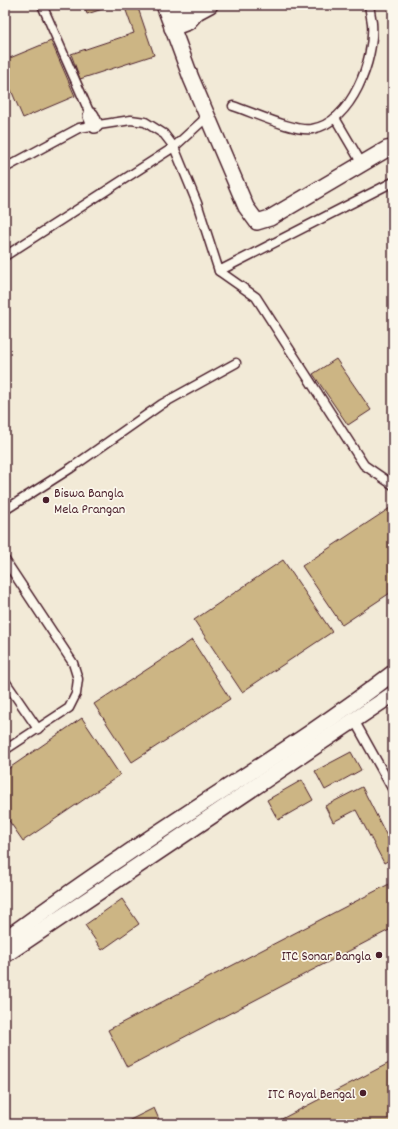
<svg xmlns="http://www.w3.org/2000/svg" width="398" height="1129" viewBox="0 0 398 1129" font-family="Dekko,sans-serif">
  <rect width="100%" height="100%" fill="#f2ead7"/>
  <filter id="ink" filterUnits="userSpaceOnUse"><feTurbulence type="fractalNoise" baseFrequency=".025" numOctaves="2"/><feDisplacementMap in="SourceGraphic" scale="8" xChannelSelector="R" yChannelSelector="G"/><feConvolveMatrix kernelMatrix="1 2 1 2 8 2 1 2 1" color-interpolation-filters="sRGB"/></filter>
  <g filter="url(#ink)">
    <g fill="#ccb584" stroke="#4a1f2b">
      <polygon points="84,5 115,5 87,14"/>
      <polygon points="124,5 137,5 154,55 80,79 71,54 134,33"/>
      <polygon points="51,41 75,96 23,118 5,76 5,60"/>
      <polygon points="336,359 371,410 348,425 313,374"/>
      <polygon points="393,506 393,591 342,625 302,566"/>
      <polygon points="283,560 332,632 242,692 194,620"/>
      <polygon points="192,640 230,699 132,762 94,704"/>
      <polygon points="82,718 120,775 23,841 5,815 5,771"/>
      <polygon points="351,752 361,770 325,790 315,771"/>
      <polygon points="302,780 313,800 278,820 267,800"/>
      <polygon points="362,787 393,848 393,858 384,863 356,810 333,822 325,806"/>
      <polygon points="391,883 393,887 393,928 127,1067 108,1030"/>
      <polygon points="122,899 139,924 102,950 85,925"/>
      <polygon points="393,1061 393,1124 272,1124"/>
      <polygon points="154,1108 161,1124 122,1124"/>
    </g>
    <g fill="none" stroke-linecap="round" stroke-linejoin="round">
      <defs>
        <g id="lane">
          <polyline points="42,5 91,116"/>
          <path d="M233,106C252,112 294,132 312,129C352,122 375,59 372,23C371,17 370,11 369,5"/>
          <polyline points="335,118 362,164"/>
          <polyline points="5,168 79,128 131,120 145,122 164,134 174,147 197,203 219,271 393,182"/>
          <polyline points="5,256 174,147 208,116"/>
          <polyline points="219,271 256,297 364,465 393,485"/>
          <polyline points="5,510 71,468 162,404 236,363"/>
          <polyline points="5,560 73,663 78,679 76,694 69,708 5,750"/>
          <polyline points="5,681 38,729"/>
          <polyline points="354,720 393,790"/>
        </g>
        <g id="street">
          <polyline points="164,5 191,78 235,181 246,207 257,222 270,218 387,149 393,148"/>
          <polyline points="168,14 183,9 197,12"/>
          <polyline points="172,28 188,22 197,12 210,5"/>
          <polyline points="91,116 95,125"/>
          <path d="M5,939C44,911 82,883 122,857C212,795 306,740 393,673"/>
          <polyline points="5,955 393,694"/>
        </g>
      </defs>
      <use href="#lane" stroke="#4a1f2b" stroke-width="11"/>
      <use href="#street" stroke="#4a1f2b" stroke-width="18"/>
      <use href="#lane" stroke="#fbf7ec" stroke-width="8"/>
      <use href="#street" stroke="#fbf7ec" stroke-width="15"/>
    </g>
  </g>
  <g fill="#4a1f2b" stroke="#fbf7ec" stroke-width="1.5">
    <circle cx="46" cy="500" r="4"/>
    <circle cx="379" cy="955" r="4"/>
    <circle cx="363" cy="1093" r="4"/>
  </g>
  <g text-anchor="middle" stroke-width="3.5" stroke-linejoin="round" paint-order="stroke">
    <g font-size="14" fill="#4a1f2b" stroke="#fbf7ec" text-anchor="end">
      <text x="54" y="497" text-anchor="start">Biswa Bangla<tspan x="54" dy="16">Mela Prangan</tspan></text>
      <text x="371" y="960">ITC Sonar Bangla</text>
      <text x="355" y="1098">ITC Royal Bengal</text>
    </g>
  </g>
  <rect width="398" height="1129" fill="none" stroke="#fbf7ec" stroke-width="20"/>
  <rect x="10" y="10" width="378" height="1109" fill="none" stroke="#4a1f2b" stroke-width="1.5" filter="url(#ink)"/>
</svg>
